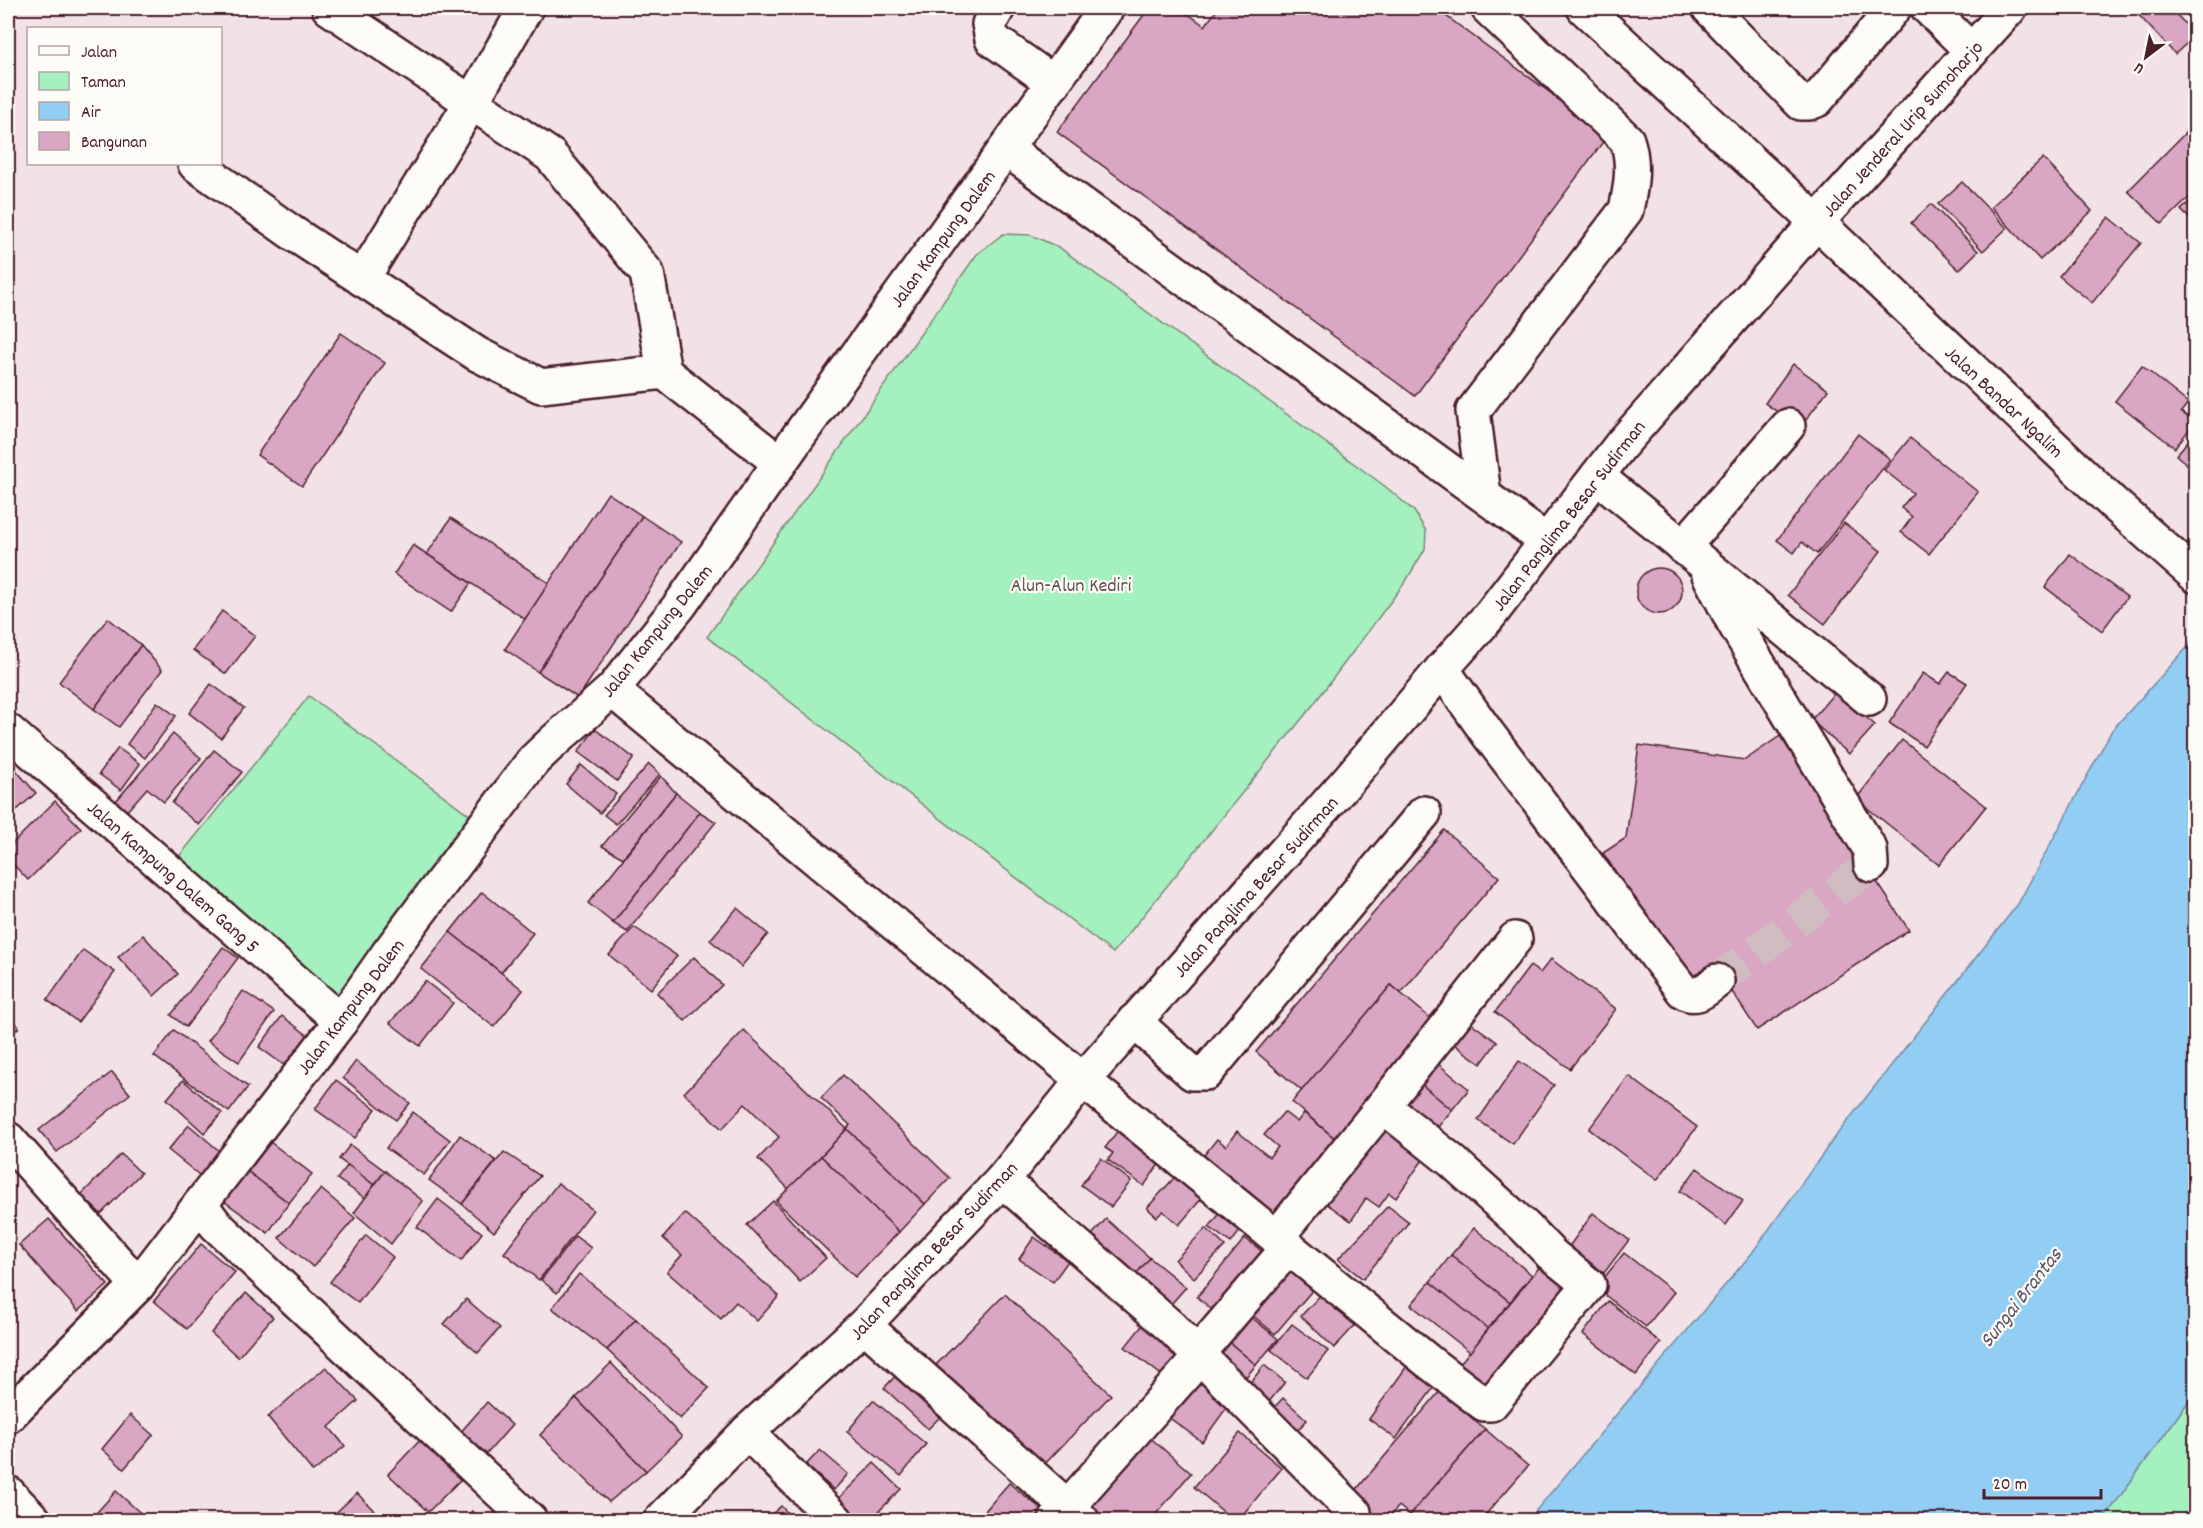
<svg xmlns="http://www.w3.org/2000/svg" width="2203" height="1528" viewBox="0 0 2203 1528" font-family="Dekko,sans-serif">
  <rect width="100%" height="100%" fill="#f2e2e7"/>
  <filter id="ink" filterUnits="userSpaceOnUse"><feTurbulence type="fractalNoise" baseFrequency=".0167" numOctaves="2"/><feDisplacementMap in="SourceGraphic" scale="12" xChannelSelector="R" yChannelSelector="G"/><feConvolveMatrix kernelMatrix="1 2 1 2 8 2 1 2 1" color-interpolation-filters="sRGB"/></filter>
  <g filter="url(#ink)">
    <g fill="#a5f0bf" stroke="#788875" stroke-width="1.5">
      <polygon points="1003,234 1031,235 1060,248 1386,487 1414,511 1426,531 1425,549 1406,581 1313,705 1113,953 707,637 977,254"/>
      <polygon points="309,696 479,822 333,1012 173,864"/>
      <polygon points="2195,1392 2195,1520 2103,1520"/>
    </g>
    <polygon fill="#92cef3" stroke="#7588a3" stroke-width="1.5" points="2195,639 2195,1392 2103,1520 1528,1520 1752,1253 1835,1137 2018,904 2112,730"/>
    <g fill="#d9a6c3" stroke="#4a1f2b" stroke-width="1.5">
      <polygon points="1149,8 1180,8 1205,26 1218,8 1435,8 1608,135 1415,396 1057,132"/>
      <polygon points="2132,8 2170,8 2196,35 2175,54"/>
      <polygon points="2192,126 2196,130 2196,191 2162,224 2128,191"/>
      <polygon points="2043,158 2092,211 2040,260 1991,207"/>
      <polygon points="1962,182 2007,228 1983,251 1938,204"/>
      <polygon points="2196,196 2196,225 2181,210"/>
      <polygon points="1931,204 1978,251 1959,270 1911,223"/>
      <polygon points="2109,217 2141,243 2092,303 2059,276"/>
      <polygon points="341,333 385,363 302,486 257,455"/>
      <polygon points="1793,364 1828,390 1800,428 1765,403"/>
      <polygon points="2142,366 2188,403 2181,412 2195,422 2175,448 2115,401"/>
      <polygon points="2196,432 2196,472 2176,455"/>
      <polygon points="1858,434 1890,459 1817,554 1802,542 1794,553 1777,540"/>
      <polygon points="1910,438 1978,492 1929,554 1901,532 1912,517 1901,508 1913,493 1884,470"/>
      <polygon points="608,493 642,516 538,672 505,649"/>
      <polygon points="642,516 681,542 578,698 538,672"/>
      <polygon points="451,518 549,583 525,619 427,554"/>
      <polygon points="1844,523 1881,551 1825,624 1788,595"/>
      <polygon points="413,545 471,583 451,612 394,574"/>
      <polygon points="2070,554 2127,597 2102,631 2045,587"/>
      <circle cx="1659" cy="591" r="23"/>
      <polygon points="222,611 255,636 226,674 193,650"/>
      <polygon points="108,618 141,645 94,709 59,682"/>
      <polygon points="141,645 162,670 119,727 94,709"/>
      <polygon points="1949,672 1967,683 1924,746 1889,723 1923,673 1940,684"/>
      <polygon points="211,684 244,708 221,738 189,713"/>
      <polygon points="1836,691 1875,725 1849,754 1811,720"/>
      <polygon points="157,702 176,716 145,758 127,744"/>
      <polygon points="595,729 634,758 617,781 578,752"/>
      <polygon points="173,734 201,758 164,802 147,788 127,811 116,801"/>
      <polygon points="1780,736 1909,930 1757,1030 1718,970 1692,987 1603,853 1626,838 1639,745 1745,760"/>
      <polygon points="1902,740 1986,806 1939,865 1856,799"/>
      <polygon points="118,748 140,764 121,790 99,774"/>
      <polygon points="214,750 242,772 199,825 172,803"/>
      <polygon points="8,761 36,793 8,818"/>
      <polygon points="649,764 660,774 616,824 604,815"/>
      <polygon points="581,765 616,794 600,813 566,784"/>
      <polygon points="661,776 676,793 623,858 602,846"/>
      <polygon points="676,793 700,812 613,923 588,903"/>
      <polygon points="55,801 81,828 28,880 8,859 8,848"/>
      <polygon points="700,812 716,822 627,932 613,923"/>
      <polygon points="1444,830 1499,877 1401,993 1391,985 1302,1091 1256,1052"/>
      <polygon points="482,892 533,933 501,973 450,932"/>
      <polygon points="737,908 768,934 741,967 710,940"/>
      <polygon points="634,927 677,956 651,989 609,955"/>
      <polygon points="450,932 523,990 494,1027 421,969"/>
      <polygon points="143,935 178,974 154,996 118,957"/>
      <polygon points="223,947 238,958 186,1027 171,1015"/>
      <polygon points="83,950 115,972 78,1022 47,1000"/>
      <polygon points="694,957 722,985 685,1021 657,993"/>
      <polygon points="1551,959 1616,1009 1570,1069 1495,1012 1530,966 1540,973"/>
      <polygon points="425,981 453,1003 420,1046 390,1023"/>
      <polygon points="1391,985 1442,1028 1343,1145 1292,1102"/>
      <polygon points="243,991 274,1012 239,1062 208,1041"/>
      <polygon points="8,1014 19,1027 8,1038"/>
      <polygon points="282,1016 314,1040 292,1071 259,1047"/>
      <polygon points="1463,1017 1497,1042 1481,1064 1447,1039"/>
      <polygon points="174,1030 248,1087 229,1112 154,1056"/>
      <polygon points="744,1030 847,1129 789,1189 758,1159 779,1137 745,1104 722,1129 684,1093"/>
      <polygon points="1432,1059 1469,1089 1452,1110 1415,1079"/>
      <polygon points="356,1061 410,1103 396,1120 343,1078"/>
      <polygon points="1519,1061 1554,1085 1513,1144 1478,1120"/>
      <polygon points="112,1072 130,1094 57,1152 39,1130"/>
      <polygon points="843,1075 950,1178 925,1204 847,1129 850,1125 821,1098"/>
      <polygon points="1629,1076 1697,1127 1657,1180 1589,1129"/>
      <polygon points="1415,1079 1452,1110 1428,1139 1391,1108"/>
      <polygon points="183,1080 222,1113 204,1133 167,1099"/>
      <polygon points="336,1080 376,1109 355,1138 315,1109"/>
      <polygon points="413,1112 450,1140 424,1175 386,1148"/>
      <polygon points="1284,1112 1297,1122 1304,1113 1343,1145 1278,1229 1197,1164 1217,1139 1226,1146 1237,1131 1269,1157 1278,1147 1264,1135"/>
      <polygon points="1384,1114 1432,1147 1396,1198 1389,1193 1379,1207 1366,1198 1351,1221 1323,1201"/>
      <polygon points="1125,1121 1168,1151 1144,1186 1108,1160 1113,1153 1105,1148"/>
      <polygon points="189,1125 223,1154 203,1178 168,1150"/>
      <polygon points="847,1129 925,1204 899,1232 821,1156"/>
      <polygon points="261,1135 312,1174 289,1203 239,1165"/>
      <polygon points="460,1135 496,1161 462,1204 429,1180"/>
      <polygon points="350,1145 385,1171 374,1185 339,1159"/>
      <polygon points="504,1152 540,1176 494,1232 462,1204"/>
      <polygon points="121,1154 141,1173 101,1214 81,1195"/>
      <polygon points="821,1156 899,1232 855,1277 776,1201"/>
      <polygon points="1101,1158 1131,1181 1111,1207 1081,1185"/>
      <polygon points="239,1165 289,1203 268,1233 217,1196"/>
      <polygon points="348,1165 374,1185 365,1198 337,1179"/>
      <polygon points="1183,1168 1208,1191 1179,1225 1163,1211 1157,1217 1147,1208"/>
      <polygon points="1697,1168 1743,1201 1726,1225 1680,1191"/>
      <polygon points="385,1171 423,1201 391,1244 354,1213"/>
      <polygon points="558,1183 593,1210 539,1280 504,1253"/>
      <polygon points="321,1189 355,1218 313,1267 279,1238"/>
      <polygon points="438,1199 482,1233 461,1261 417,1227"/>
      <polygon points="773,1201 826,1258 800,1282 747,1225"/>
      <polygon points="1388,1206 1409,1222 1363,1279 1338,1259"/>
      <polygon points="1225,1207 1246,1223 1231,1243 1209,1227"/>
      <polygon points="685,1213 779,1296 757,1321 736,1302 721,1319 667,1272 682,1255 663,1238"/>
      <polygon points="1593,1213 1629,1240 1604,1273 1594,1265 1586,1278 1560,1259"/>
      <polygon points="49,1219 108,1285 78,1311 19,1245"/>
      <polygon points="1106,1219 1150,1258 1131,1280 1082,1246"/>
      <polygon points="1206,1228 1225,1246 1194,1278 1175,1260"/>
      <polygon points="1474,1228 1532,1275 1510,1302 1451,1255"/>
      <polygon points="366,1235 393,1257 358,1303 330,1282"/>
      <polygon points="575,1236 591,1248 557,1293 541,1280"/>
      <polygon points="1034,1237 1068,1261 1053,1282 1019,1259"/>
      <polygon points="1245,1238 1273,1260 1224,1319 1197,1297"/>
      <polygon points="201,1244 235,1272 187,1329 154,1301"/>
      <polygon points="1624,1253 1674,1292 1646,1327 1596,1288"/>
      <polygon points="1451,1255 1510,1302 1488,1329 1430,1282"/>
      <polygon points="1150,1258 1186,1287 1165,1311 1131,1280"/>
      <polygon points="1547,1258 1581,1285 1486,1401 1452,1373"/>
      <polygon points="1291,1266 1315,1287 1275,1334 1251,1314"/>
      <polygon points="579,1274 636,1319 607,1350 552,1308"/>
      <polygon points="1430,1282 1488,1329 1470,1352 1411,1305"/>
      <polygon points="1326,1289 1359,1321 1334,1348 1301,1316"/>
      <polygon points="246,1293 273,1317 238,1357 211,1333"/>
      <polygon points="1005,1294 1111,1395 1038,1471 932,1369"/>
      <polygon points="466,1299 500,1328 478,1353 444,1324"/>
      <polygon points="1608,1301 1661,1343 1636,1375 1583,1334"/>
      <polygon points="1244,1311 1278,1339 1256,1365 1223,1337"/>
      <polygon points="636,1319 709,1388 680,1419 607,1350"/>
      <polygon points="1145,1322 1188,1355 1168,1380 1125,1347"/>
      <polygon points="1292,1324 1328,1351 1307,1378 1271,1350"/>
      <polygon points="1223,1337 1256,1365 1238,1386 1205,1358"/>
      <polygon points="611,1363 682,1437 646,1471 576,1398"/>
      <polygon points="1264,1365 1285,1382 1264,1408 1244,1391"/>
      <polygon points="1407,1366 1435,1386 1396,1439 1369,1419"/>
      <polygon points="326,1367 358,1401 329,1427 345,1446 313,1472 268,1417"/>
      <polygon points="904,1367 948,1409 928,1429 884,1388"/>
      <polygon points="1195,1368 1235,1396 1202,1442 1163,1413"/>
      <polygon points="1440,1391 1485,1429 1410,1515 1399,1506 1387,1520 1361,1520 1351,1496"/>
      <polygon points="576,1398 646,1471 609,1502 540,1435"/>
      <polygon points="1283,1398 1307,1420 1288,1440 1264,1418"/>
      <polygon points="873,1400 926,1444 901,1476 847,1432"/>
      <polygon points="487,1402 512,1425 485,1456 459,1434"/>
      <polygon points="130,1415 153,1435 124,1469 102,1449"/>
      <polygon points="1139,1428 1191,1473 1151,1520 1102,1520 1104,1518 1088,1505"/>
      <polygon points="1485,1429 1528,1466 1481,1520 1416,1520 1410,1515"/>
      <polygon points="1240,1433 1282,1468 1238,1520 1233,1520 1194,1487"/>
      <polygon points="424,1436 465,1475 428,1512 388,1474"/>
      <polygon points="820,1450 848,1474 834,1490 806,1465"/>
      <polygon points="874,1463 901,1489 870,1520 845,1520 830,1507"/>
      <polygon points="1009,1483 1049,1515 1044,1520 996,1520 985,1511"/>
      <polygon points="116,1491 146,1518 144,1520 90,1520"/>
      <polygon points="357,1493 383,1520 328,1520"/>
      <polygon points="781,1506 794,1520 765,1520"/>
      <polygon points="472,1511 482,1520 463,1520"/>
      <polygon points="178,1513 186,1520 171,1520"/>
    </g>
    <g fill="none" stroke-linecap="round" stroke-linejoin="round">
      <polyline stroke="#d0bbc1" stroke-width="33" stroke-dasharray="33 16" stroke-linecap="butt" points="1717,981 1871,865"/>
      <defs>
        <g id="minor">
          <polyline points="329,8 550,155 647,273 664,372"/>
          <polyline points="998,8 989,24 992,39 1054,83"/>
          <polyline points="1709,8 1801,103 1809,103 1817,100 1894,8"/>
          <polyline points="1928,8 1972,51"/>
          <polyline points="1006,149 1545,540"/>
          <polyline points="195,164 291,232 477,354 541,386 664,372 780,463"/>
          <polyline points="362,279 471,103 526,8"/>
          <polyline points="1597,476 1869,699"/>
          <path d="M1484,495L1473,411L1626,210C1631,187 1635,164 1627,140L1488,8"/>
          <polyline points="1683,547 1788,426"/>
          <polyline points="1709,575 1734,623 1870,849 1871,865"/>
          <path d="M1442,669L1488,734L1683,991C1697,1000 1705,990 1717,981"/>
          <polyline points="612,690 1083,1080 1429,1362 1484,1404 1491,1404 1589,1285 1551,1254 1525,1227 1452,1161 1383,1106 1276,1238"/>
          <polyline points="8,731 341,1021"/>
          <polyline points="1134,1021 1192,1073 1206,1073 1424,813"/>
          <polyline points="1383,1106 1515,939"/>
          <polyline points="8,1139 138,1285"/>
          <polyline points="1002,1180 1171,1327 1354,1512"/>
          <polyline points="200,1204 216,1225 530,1520"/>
          <polyline points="864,1325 1082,1520"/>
          <polyline points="1197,1354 1288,1248"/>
          <polyline points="8,1416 138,1285 341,1021 387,955 533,761 553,742 612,690 680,605 798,437 1107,8"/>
          <polyline points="747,1432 836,1520"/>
          <polyline points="8,1493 34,1520"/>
          <polyline points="1056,1520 1200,1357"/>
        </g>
        <polyline id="major" points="661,1520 747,1432 864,1325 1002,1180 1083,1080 1350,778 1442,669 1490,615 1620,446 1817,222 1584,8"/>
        <polyline id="highway" points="2010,8 1817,222 2113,503 2196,576"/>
      </defs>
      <use href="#minor" stroke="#4a1f2b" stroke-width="38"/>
      <use href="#major" stroke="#4a1f2b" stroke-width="38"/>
      <use href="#highway" stroke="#4a1f2b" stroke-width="38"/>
      <use href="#minor" stroke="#fdfcf7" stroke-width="33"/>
      <use href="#major" stroke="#fdfcf7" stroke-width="33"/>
      <use href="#highway" stroke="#fdfcf7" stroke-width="33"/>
    </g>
  </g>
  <g text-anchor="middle" stroke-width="4.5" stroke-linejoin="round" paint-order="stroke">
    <g font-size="20" fill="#4a1f2b" stroke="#fdfcf7">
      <text transform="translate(1902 128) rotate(-48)" y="7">Jalan Jenderal Urip Sumoharjo</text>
      <text transform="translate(942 238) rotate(-54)" y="7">Jalan Kampung Dalem</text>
      <text transform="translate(2005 401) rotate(43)" y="7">Jalan Bandar Ngalim</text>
      <text transform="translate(1568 515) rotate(-52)" y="7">Jalan Panglima Besar Sudirman</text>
      <text transform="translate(656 630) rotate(-51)" y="7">Jalan Kampung Dalem</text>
      <text transform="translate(174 876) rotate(41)" y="7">Jalan Kampung Dalem Gang 5</text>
      <text transform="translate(1255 886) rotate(-48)" y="7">Jalan Panglima Besar Sudirman</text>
      <text transform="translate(350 1006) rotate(-53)" y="7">Jalan Kampung Dalem</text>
      <text transform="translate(933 1250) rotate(-47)" y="7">Jalan Panglima Besar Sudirman</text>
    </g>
    <g font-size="20" fill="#615350" stroke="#fdfcf7">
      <text x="1071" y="591">Alun-Alun Kediri</text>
    </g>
    <g font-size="21" font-style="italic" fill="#605467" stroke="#fdfcf7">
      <text transform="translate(2020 1297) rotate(-52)" y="7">Sungai Brantas</text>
    </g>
  </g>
  <rect width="2203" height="1528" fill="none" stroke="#fdfcf7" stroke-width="30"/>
  <rect x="15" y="15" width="2173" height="1498" fill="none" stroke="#4a1f2b" stroke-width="2" filter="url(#ink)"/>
  <rect x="27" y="27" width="195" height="138" fill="#fdfcf7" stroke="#b5a4a5" stroke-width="1.5"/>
  <rect x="39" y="46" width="30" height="9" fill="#fdfcf7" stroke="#b5a4a5" stroke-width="1.5"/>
  <text x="81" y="57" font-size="18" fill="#4a1f2b">Jalan</text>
  <rect x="39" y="72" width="30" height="18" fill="#a5f0bf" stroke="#b5a4a5" stroke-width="1.5"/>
  <text x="81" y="87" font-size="18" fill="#4a1f2b">Taman</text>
  <rect x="39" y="102" width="30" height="18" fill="#92cef3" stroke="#b5a4a5" stroke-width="1.5"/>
  <text x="81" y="117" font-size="18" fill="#4a1f2b">Air</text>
  <rect x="39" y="132" width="30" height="18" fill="#d9a6c3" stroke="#b5a4a5" stroke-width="1.5"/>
  <text x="81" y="147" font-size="18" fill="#4a1f2b">Bangunan</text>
  <g transform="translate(2146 57) rotate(212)" stroke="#fdfcf7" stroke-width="4.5" paint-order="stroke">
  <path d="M0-4.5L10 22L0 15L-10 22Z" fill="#4a1f2b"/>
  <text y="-9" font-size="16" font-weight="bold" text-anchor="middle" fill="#4a1f2b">U</text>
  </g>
  <path d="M1984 1489v9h117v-9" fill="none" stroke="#4a1f2b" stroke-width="3"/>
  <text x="1993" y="1489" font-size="18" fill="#4a1f2b" stroke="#fdfcf7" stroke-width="4.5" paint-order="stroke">20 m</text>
</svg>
